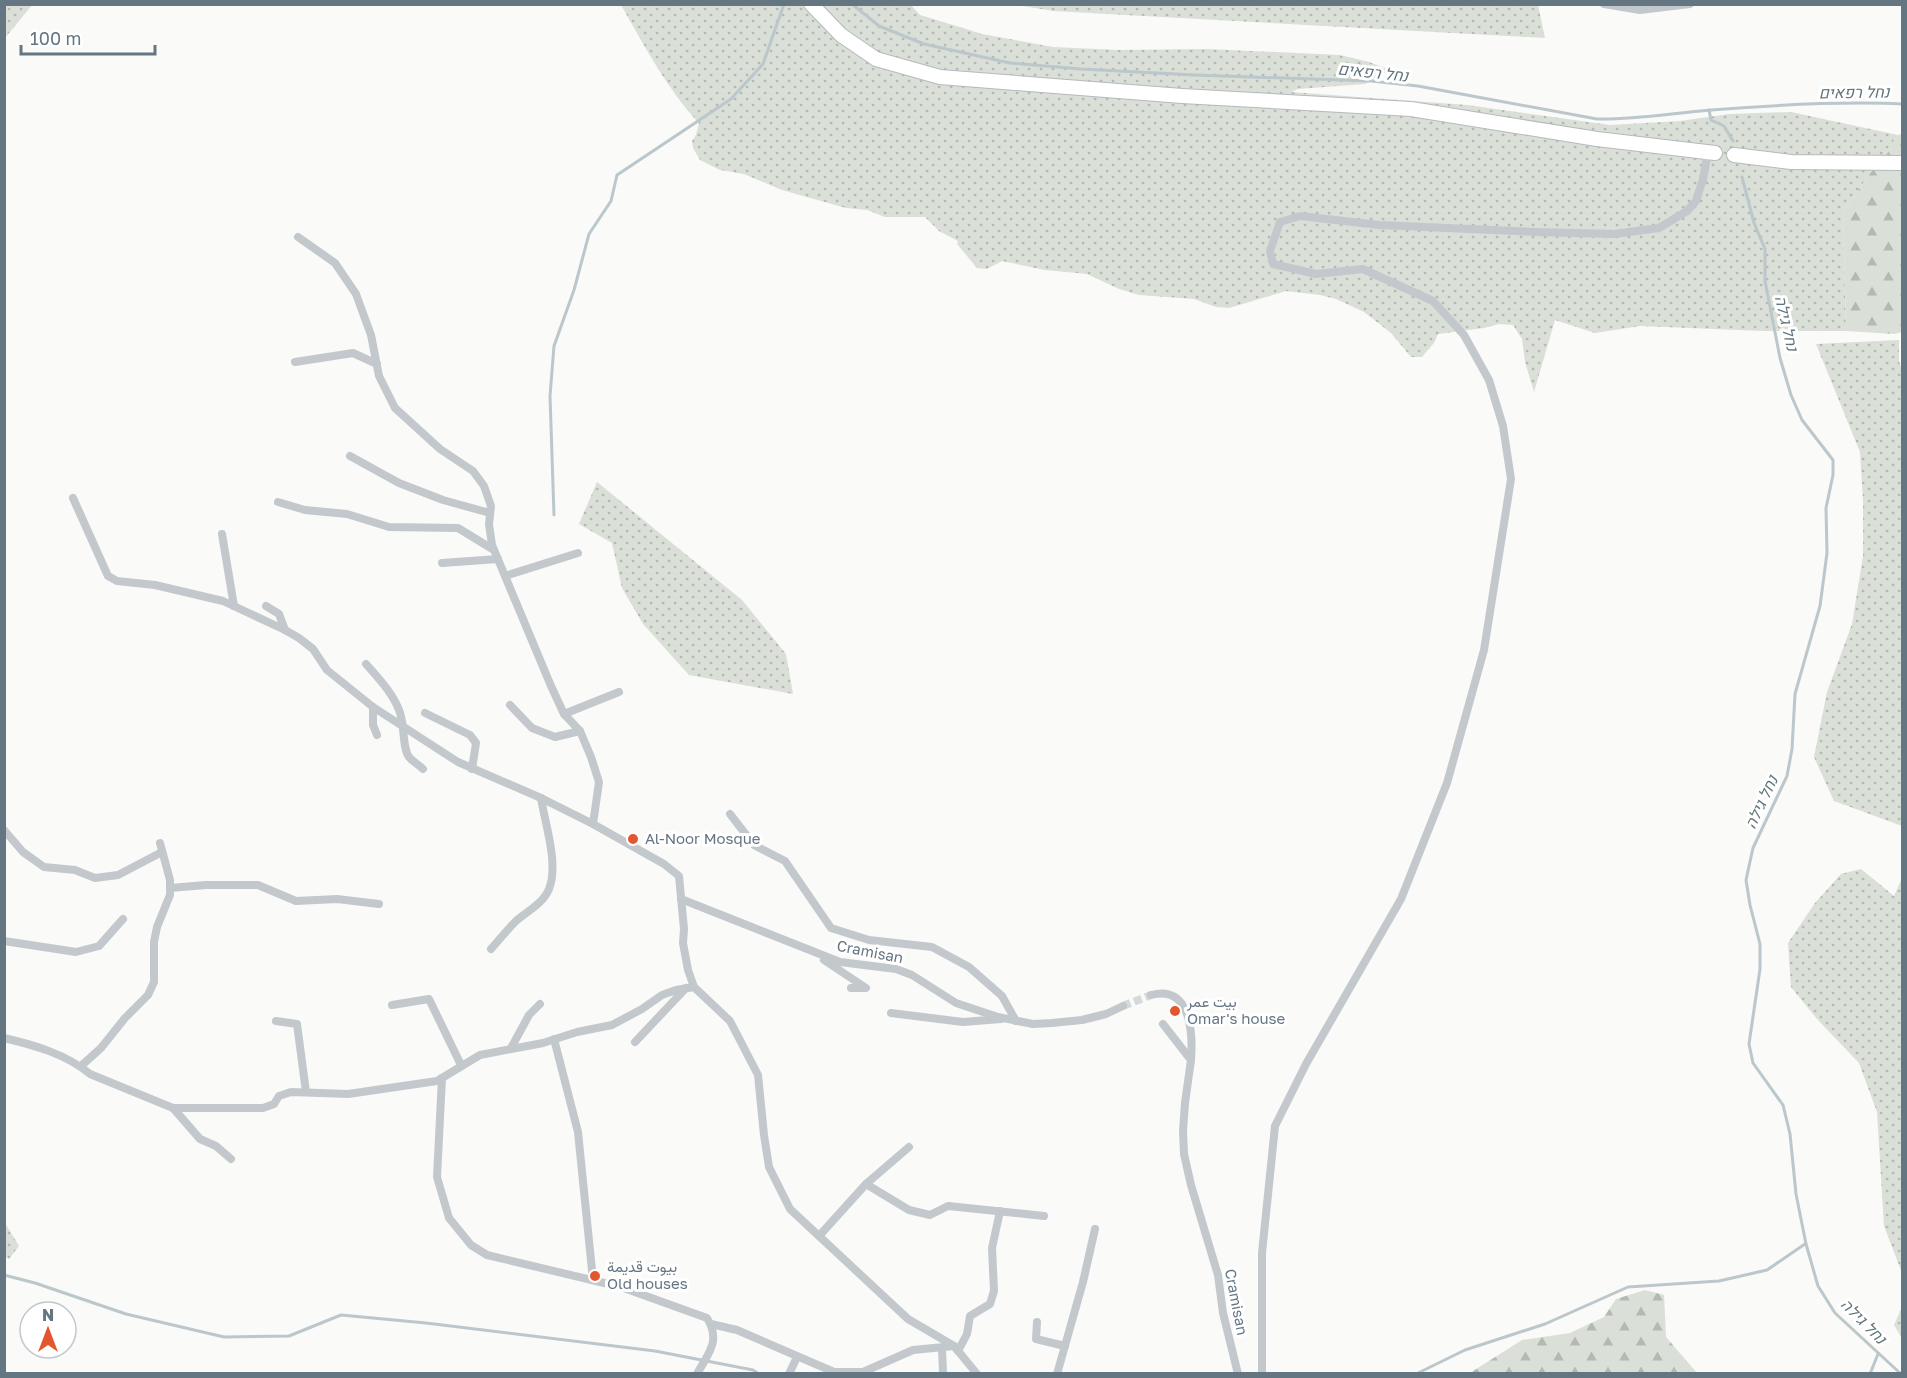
<svg xmlns="http://www.w3.org/2000/svg" width="1907" height="1378" viewBox="0 0 1907 1378" font-family="'Golos Text',Vazirmatn,Heebo,sans-serif">
  <defs>
    <pattern id="grass-dots" width="8" height="8" patternUnits="userSpaceOnUse" patternTransform="scale(1.5)"><rect width="8" height="8" fill="#dadfd7"/><path d="M2 2h.1M6 6h.1" fill="none" stroke="#b4b9b4" stroke-width="1.8" stroke-linecap="round"/></pattern>
    <pattern id="forest-firs" width="22" height="20" patternUnits="userSpaceOnUse" patternTransform="scale(1.5)"><rect width="22" height="20" fill="#dadfd7"/><path d="M5 1l3.5 6h-7zM16 11l3.5 6h-7z" fill="#b4b9b4"/></pattern>
  </defs>
  <rect width="100%" height="100%" fill="#fafaf8"/>
  <g fill="url(#grass-dots)">
    <polygon points="5,4 32,5 5,38 4,5"/>
    <path d="M621,5H911L920,15L963,28L982,34L1053,47L1119,50L1207,49L1340,55L1369,62L1390,70L1365,84L1298,89L1291,92L1467,105L1610,125L1680,121L1729,114L1791,112L1898,135L1843,211L1846,331H1763L1640,326L1595,333L1555,320L1534,392L1525,362L1522,339L1513,325L1499,324L1484,328L1438,334L1434,343L1422,357H1411L1391,333L1364,312L1336,299L1320,295L1286,291L1229,308L1216,307L1194,299L1139,295L1119,289L1087,274L1045,270L1002,261L987,269L977,268L957,244L958,241L939,231L925,217H885L867,210L846,208L782,190L744,174L720,170L700,160L693,148L692,141L696,135L699,123C667,89 644,45 621,5Z"/>
    <polygon points="1017,5 1538,5 1545,38 1053,11"/>
    <polygon points="1899,340 1899,361 1902,370 1902,826 1834,801 1814,757 1827,692 1852,624 1863,556 1863,500 1860,452 1816,344"/>
    <polygon points="597,482 742,600 786,654 793,694 689,675 643,624 622,588 612,543 579,524"/>
    <polygon points="1861,869 1894,896 1902,878 1902,1273 1884,1226 1877,1112 1859,1063 1817,1019 1791,987 1788,943 1815,903 1841,874"/>
    <polygon points="5,1223 19,1246 9,1259 5,1257"/>
    <polygon points="1902,1307 1902,1338 1894,1325"/>
  </g>
  <g fill="url(#forest-firs)">
    <polygon points="1902,134 1902,332 1894,334 1846,331 1843,211 1898,135"/>
    <polygon points="1645,1290 1664,1295 1666,1337 1697,1373 1470,1373 1522,1340 1570,1333 1604,1317 1616,1299"/>
  </g>
  <g fill="none" stroke-linecap="round" stroke-linejoin="round">
    <g stroke="#bbc7cb" stroke-width="3">
      <path d="M852,4L879,26L924,44L1010,63L1081,69L1194,75L1371,81L1418,86L1597,119C1635,120 1672,113 1711,110C1774,105 1839,101 1902,104"/>
      <polyline points="1709,110 1711,120 1724,126 1733,141"/>
      <polyline points="1742,177 1754,223 1765,249 1765,281 1780,358 1791,395 1802,420 1833,460 1833,475 1826,508 1827,553 1820,606 1795,694 1792,749 1787,776 1753,848 1746,880 1750,905 1760,944 1760,969 1749,1044 1753,1063 1783,1105 1790,1134 1796,1194 1806,1244 1818,1286 1835,1313 1901,1374"/>
      <polyline points="554,515 550,396 554,346 574,290 589,234 611,201 617,175 731,99 763,64 784,4"/>
      <polyline points="4,1275 35,1283 126,1314 224,1337 289,1336 341,1315 426,1323 655,1351 753,1370 759,1374"/>
      <polyline points="1416,1374 1465,1350 1545,1324 1628,1287 1719,1281 1767,1270 1805,1244"/>
      <polyline points="1870,1374 1878,1354"/>
    </g>
    <polyline stroke="#d5d9db" stroke-width="8" stroke-dasharray="8 4" stroke-linecap="butt" points="1123,1006 1151,995"/>
    <defs>
      <g id="primary">
        <polyline points="811,4 841,35 876,59 940,77 1182,96 1411,109 1597,139 1715,153"/>
        <polyline points="1734,155 1791,162 1902,163"/>
      </g>
    </defs>
    <use href="#primary" stroke="#b5babe" stroke-width="16"/>
    <g stroke="#c3c8cc" stroke-width="8">
      <polyline points="1604,4 1640,10 1690,4"/>
      <polyline points="298,237 335,263 356,294 371,335 379,376 395,408 440,449 473,471 484,486 491,506 489,524 492,545 551,686 564,714 580,731 591,757 599,782 593,824 664,864 679,876 684,929 683,943 688,970 694,987 730,1021 758,1075 764,1135 769,1167 790,1209 908,1319 954,1346 977,1374"/>
      <polyline points="295,362 353,353 377,364"/>
      <polyline points="350,456 399,483 443,500 490,513"/>
      <polyline points="73,498 108,576 117,581 155,585 223,601 285,630 299,638 313,649 327,670 373,707 458,762 541,798 593,824"/>
      <polyline points="278,502 305,510 347,514 389,527 458,528 494,550"/>
      <polyline points="222,534 234,606"/>
      <polyline points="442,563 498,559"/>
      <polyline points="505,576 578,553"/>
      <polyline points="266,606 279,614 285,630"/>
      <path d="M366,664C378,678 392,692 399,710C405,723 402,748 409,757C412,761 419,765 423,769"/>
      <polyline points="510,705 532,728 555,737 580,731"/>
      <polyline points="373,707 373,725 377,735"/>
      <polyline points="425,713 470,735 476,743 472,769"/>
      <polyline points="564,714 619,692"/>
      <polyline points="730,814 754,845 785,861 831,928 869,940 932,947 969,967 1002,996 1016,1021"/>
      <polyline points="4,830 23,852 44,867 75,870 95,878 118,875 162,852"/>
      <polyline points="170,888 206,885 258,885 296,901 337,899 379,904"/>
      <polyline points="681,899 840,962 896,969 912,975 956,1003 998,1017 1033,1024 1052,1023 1082,1020 1106,1014 1123,1006"/>
      <polyline points="4,941 76,952 99,946 123,919"/>
      <path d="M491,949C499,940 507,930 516,921C526,912 543,904 549,889C559,864 545,824 541,798"/>
      <polyline points="824,960 866,988 851,988"/>
      <path d="M1151,995C1191,984 1193,1033 1191,1060"/>
      <polyline points="392,1005 429,999 461,1065"/>
      <polyline points="891,1013 963,1022 1001,1019"/>
      <polyline points="276,1021 297,1024 306,1092"/>
      <polyline points="1163,1024 1191,1060 1185,1103 1183,1131 1184,1154 1191,1185 1218,1275 1223,1313 1238,1374"/>
      <path d="M4,1038C34,1045 66,1054 90,1074L173,1108H263L274,1104L279,1096L291,1092L348,1094L437,1081L480,1055L543,1043L577,1032L612,1025L642,1009L662,995L676,990L694,987"/>
      <polyline points="554,1039 578,1132 593,1280"/>
      <polyline points="635,1042 686,988"/>
      <polyline points="511,1048 529,1015 540,1004"/>
      <polyline points="81,1066 101,1048 125,1018 148,995 154,982 154,942 157,927 170,895 170,880 160,843"/>
      <path d="M442,1078L437,1177L449,1218L471,1245L487,1255L621,1287L707,1318C721,1341 709,1352 697,1374"/>
      <polyline points="173,1108 200,1139 216,1146 231,1159"/>
      <polyline points="866,1184 909,1210 930,1215 948,1206 1044,1216"/>
      <polyline points="819,1236 866,1184 909,1147"/>
      <polyline points="1037,1322 1036,1339 1065,1346"/>
      <polyline points="711,1324 737,1330 834,1372 863,1372 913,1350 954,1346"/>
      <polyline points="942,1348 943,1374"/>
      <polyline points="958,1351 967,1334 970,1316 990,1304 994,1291 992,1248 1000,1211"/>
      <polyline points="789,1374 797,1357"/>
      <polyline points="1057,1374 1083,1282 1095,1229"/>
      <polyline points="1262,1374 1262,1253 1275,1126 1306,1064 1401,899 1447,783 1484,650 1511,479 1503,426 1489,380 1464,335 1433,301 1363,269 1316,274 1273,264 1270,251 1280,222 1300,216 1379,225 1536,232 1614,234 1659,228 1687,211 1696,201 1703,179 1708,152"/>
    </g>
    <use href="#primary" stroke="#fff" stroke-width="14"/>
  </g>
  <g fill="#e4572e" stroke="#fff" stroke-width="2">
    <circle cx="633" cy="839" r="6"/>
    <circle cx="1175" cy="1011" r="6"/>
    <circle cx="595" cy="1276" r="6"/>
  </g>
  <g text-anchor="middle" stroke-width="6" stroke-linejoin="round" paint-order="stroke">
    <g font-size="15" fill="#657683" stroke="#fff" text-anchor="start">
      <text x="645" y="844">Al-Noor Mosque</text>
      <text x="1187" y="1007">بيت عمر<tspan x="1187" dy="17">Omar's house</tspan></text>
      <text x="607" y="1272">بيوت قديمة<tspan x="607" dy="17">Old houses</tspan></text>
    </g>
    <g font-size="15" fill="#657683" stroke="#fff">
      <text transform="translate(870 952) rotate(11)" y="5">Cramisan</text>
      <text transform="translate(1236 1302) rotate(79)" y="5">Cramisan</text>
    </g>
    <g font-size="16" font-style="italic" fill="#60757c" stroke="#fff">
      <text transform="translate(1373 72) rotate(6)" y="6">נחל רפאים</text>
      <text transform="translate(1854 92) rotate(-1)" y="6">נחל רפאים</text>
      <text transform="translate(1787 323) rotate(77)" y="6">נחל גילה</text>
      <text transform="translate(1761 802) rotate(-65)" y="6">נחל גילה</text>
      <text transform="translate(1864 1321) rotate(45)" y="6">נחל גילה</text>
    </g>
  </g>
  <rect width="1907" height="1378" fill="none" stroke="#657683" stroke-width="12"/>
  <g transform="translate(48 1330)"><circle r="28" fill="#ffffff" stroke="#c1c8cd" stroke-width="1.5"/>
  <path d="M0-4.5L10 22L0 15L-10 22Z" fill="#e4572e"/>
  <text y="-9" font-size="16" font-weight="bold" text-anchor="middle" fill="#657683">N</text>
  </g>
  <path d="M21 45v9h134v-9" fill="none" stroke="#657683" stroke-width="3"/>
  <text x="30" y="45" font-size="18" fill="#657683" stroke="#ffffff" stroke-width="4.5" paint-order="stroke">100 m</text>
</svg>
